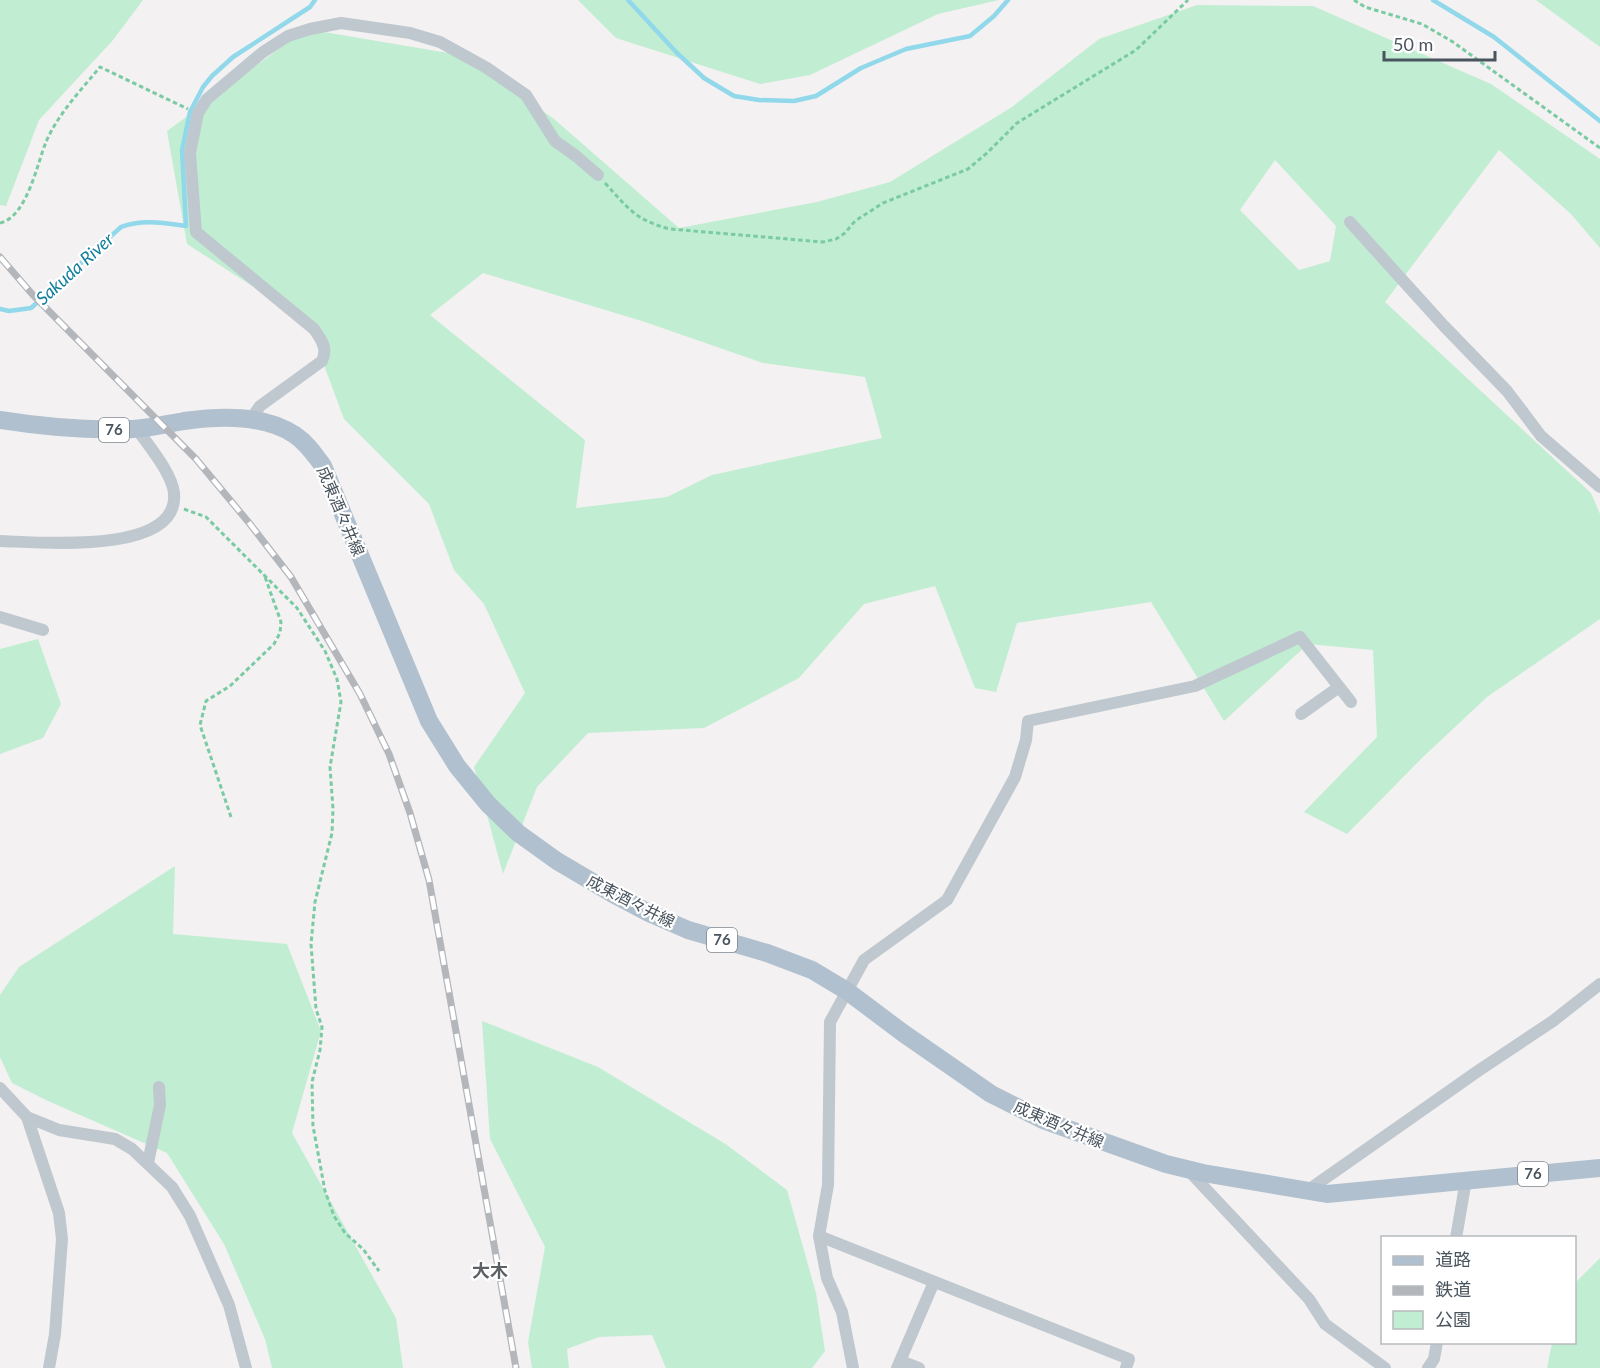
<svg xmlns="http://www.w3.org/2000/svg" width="1600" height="1368" viewBox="0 0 1600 1368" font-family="Lato,'Noto Sans JP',sans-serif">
  <rect width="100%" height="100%" fill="#f3f1f1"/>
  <g fill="#c1eed2" fill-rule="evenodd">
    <polygon points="0,0 143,0 113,40 39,120 6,206 0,205"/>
    <polygon points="578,0 999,0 938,14 810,75 760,84 616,38"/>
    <polygon points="1536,0 1600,0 1600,47"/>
    <path d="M1197,5L1313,6L1491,84L1600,159V248L1571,214L1499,150L1385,302L1591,493L1600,514V619L1487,697L1423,757L1347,834L1304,812L1377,737L1373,650L1308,644L1224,721L1151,602L1017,623L996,692L975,688L935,586L864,604L799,678L704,728L588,733L537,787L503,874L474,767L525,693L484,604L454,570L429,504L344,419L308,322L187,244L167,131L306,29L466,56L554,119L679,228L817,202L890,182L1012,107L1099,39ZM1275,160L1336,226L1330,261L1299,270L1240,210ZM483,273L645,322L763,363L865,377L882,438L712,475L667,497L576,508L585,440L430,315Z"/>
    <polygon points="38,639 61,704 43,738 0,754 0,649"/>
    <polygon points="175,866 173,934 287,944 321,1031 292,1133 396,1318 403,1368 272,1368 265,1339 224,1244 167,1153 48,1101 12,1083 0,1057 0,995 19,967"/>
    <polygon points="482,1021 598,1067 727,1145 787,1190 816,1293 825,1351 812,1368 666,1368 652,1335 599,1337 567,1349 569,1368 532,1368 528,1342 545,1247 490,1139"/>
    <polygon points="1600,1258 1600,1368 1547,1368 1552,1343 1574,1342 1575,1283"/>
  </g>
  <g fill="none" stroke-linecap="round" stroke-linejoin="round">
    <g stroke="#90d8ea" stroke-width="4.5">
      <polyline points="628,0 677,53 704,78 734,96 759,100 794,101 816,96 861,68 906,49 970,36 994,16 1008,0"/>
      <polyline points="1433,0 1494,37 1600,121"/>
      <path d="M0,309L9,311L31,308L121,227C142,219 164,223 186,226L182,150L190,112L203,87L212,76L233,57L310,7L315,0"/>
    </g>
    <g stroke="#7acba3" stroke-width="3" stroke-dasharray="4.5 3" stroke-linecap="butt">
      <polyline points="1354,0 1365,7 1422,24 1453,42 1600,148"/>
      <path d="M605,183C629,209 635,220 670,229L823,242L836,239L845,233L855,221L883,203L968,169L987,153L1017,123L1136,50L1188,0"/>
      <path d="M0,223C27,217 37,164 46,142C58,114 81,90 100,67L188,109"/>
      <polyline points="184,509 206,517 297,608 325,651 337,679 341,702 330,767 333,809 332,833 315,902 311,944 316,1009 322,1027 320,1050 312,1082 313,1126 325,1191 334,1216 345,1233 363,1249 379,1271"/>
      <polyline points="231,817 200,725 206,701 230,686 274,644 280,633 281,622 264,574"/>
    </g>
    <g stroke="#bfc8cf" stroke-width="12">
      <polyline points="1350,222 1444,326 1507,391 1541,436 1600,487"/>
      <path d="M251,419L260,406L322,361C328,348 322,341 314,329L196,232L190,153L198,113L207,99L263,52L288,36L310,29L341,23L410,33L440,42L487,68L526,95L555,141L576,156L598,175"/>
      <path d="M0,541C38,542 180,556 174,493C172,473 148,445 137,429"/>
      <polyline points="0,617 43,630"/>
      <polyline points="1301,714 1339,687"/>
      <polyline points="0,1088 27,1117 59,1130 115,1139 132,1149 172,1187 190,1216 229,1305 246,1368"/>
      <polyline points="27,1117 59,1213 62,1239 55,1334 49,1368"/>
      <polyline points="148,1163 160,1105 159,1087"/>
      <polyline points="1188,1170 1309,1299 1325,1324 1385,1368"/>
      <polyline points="1307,1191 1478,1071 1553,1021 1600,984"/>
      <polyline points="819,1236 1129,1359 1126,1368"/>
      <polyline points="1456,1238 1466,1180"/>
      <polyline points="901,1361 919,1368"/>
      <polyline points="853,1368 842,1312 827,1278 819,1236 828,1185 830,1022 864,960 947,900 1015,777 1026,740 1028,721 1195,686 1300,637 1351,702"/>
      <polyline points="897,1368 934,1282"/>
      <polyline points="1428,1368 1434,1359 1437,1342"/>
    </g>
    <path stroke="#b1c0ce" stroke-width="18" d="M0,420C44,427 88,431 133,429C150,428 167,424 184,421C220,416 264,414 295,435C307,443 315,455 323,466L429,721L457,766L488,804L518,833L557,861L613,894L649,913L688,930L767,953L812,970L847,991L903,1033L991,1094L1043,1120L1166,1164L1203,1173L1327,1194L1600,1168"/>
    <defs>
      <polyline id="rail" points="0,257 33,295 196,459 250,524 291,577 360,694 389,754 410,813 429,880 516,1368"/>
    </defs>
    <use href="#rail" stroke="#b3b6bb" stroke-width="7"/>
    <use href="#rail" stroke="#fff" stroke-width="4.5" stroke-dasharray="14" stroke-linecap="butt"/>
  </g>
  <g text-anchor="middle" stroke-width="4.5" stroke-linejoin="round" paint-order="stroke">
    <g fill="#fff" stroke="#80878e" stroke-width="1.5">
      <rect x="99" y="418" width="30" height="24" rx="4.5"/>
      <rect x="707" y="928" width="30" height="24" rx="4.5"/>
      <rect x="1518" y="1162" width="30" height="24" rx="4.5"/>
    </g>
    <g font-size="15" font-weight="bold" fill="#49545e">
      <text x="114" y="435">76</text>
      <text x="722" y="945">76</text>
      <text x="1533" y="1179">76</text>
    </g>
    <g font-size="16" fill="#49545e" stroke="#fff">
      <text transform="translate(341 511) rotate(67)" y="6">成東酒々井線</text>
      <text transform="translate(631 901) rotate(27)" y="6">成東酒々井線</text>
      <text transform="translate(1059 1124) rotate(23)" y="6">成東酒々井線</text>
    </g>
    <g font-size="18" font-style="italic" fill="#117e9a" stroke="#fff">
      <text transform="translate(75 269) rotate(-42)" y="6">Sakuda River</text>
    </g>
    <g font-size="18" font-weight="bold" fill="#5d6165" stroke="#fff">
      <text x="490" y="1277">大木</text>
    </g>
  </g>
  <rect x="1381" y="1236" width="195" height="108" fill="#ffffff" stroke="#b6bbbf" stroke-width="1.5"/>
  <rect x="1393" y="1256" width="30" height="9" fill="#b1c0ce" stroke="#b6bbbf" stroke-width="1.5"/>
  <text x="1435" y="1266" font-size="18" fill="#49545e">道路</text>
  <rect x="1393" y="1286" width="30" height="9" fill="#b3b6bb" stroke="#b6bbbf" stroke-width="1.5"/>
  <text x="1435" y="1296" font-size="18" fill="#49545e">鉄道</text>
  <rect x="1393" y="1311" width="30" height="18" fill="#c1eed2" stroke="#b6bbbf" stroke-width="1.5"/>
  <text x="1435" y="1326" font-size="18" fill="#49545e">公園</text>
  <path d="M1384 51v9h111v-9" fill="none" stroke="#49545e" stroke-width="3"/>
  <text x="1393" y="51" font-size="18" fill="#49545e" stroke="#ffffff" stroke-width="4.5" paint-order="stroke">50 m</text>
</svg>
